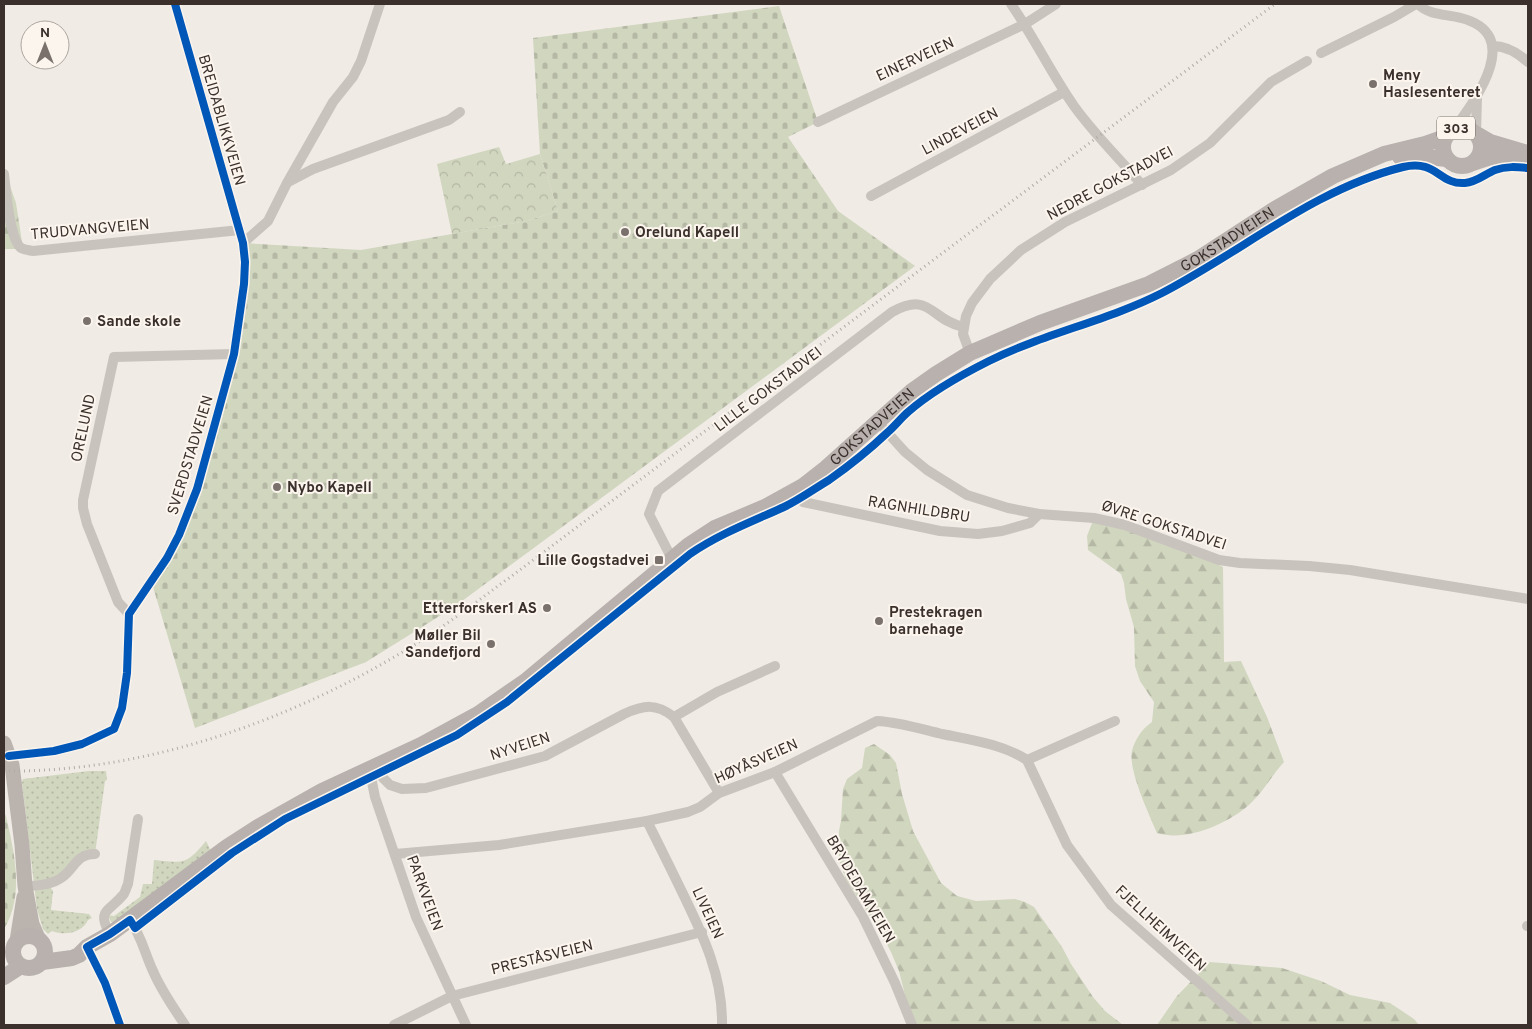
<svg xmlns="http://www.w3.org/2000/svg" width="1532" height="1029" viewBox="0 0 1532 1029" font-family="Overpass,sans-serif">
  <defs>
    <pattern id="grass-dots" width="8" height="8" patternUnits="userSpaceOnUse" patternTransform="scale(1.25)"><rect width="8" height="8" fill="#d1d6bf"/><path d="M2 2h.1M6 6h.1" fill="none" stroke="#b4b8a4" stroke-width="1.8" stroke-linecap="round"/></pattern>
    <pattern id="forest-firs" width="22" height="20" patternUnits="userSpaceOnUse" patternTransform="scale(1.25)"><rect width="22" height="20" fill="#d1d6bf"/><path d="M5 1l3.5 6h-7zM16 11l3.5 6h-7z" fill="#b4b8a4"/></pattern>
    <pattern id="cemetery-stones" width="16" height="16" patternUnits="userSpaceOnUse" patternTransform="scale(1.25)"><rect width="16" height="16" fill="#d1d6bf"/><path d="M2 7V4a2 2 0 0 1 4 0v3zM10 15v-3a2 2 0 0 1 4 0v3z" fill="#b4b8a4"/></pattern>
    <pattern id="park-crowns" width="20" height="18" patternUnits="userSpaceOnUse" patternTransform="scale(1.25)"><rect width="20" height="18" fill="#d1d6bf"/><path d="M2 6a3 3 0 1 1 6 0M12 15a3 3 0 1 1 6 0" fill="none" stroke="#b4b8a4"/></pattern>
  </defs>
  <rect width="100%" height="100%" fill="#f0ebe5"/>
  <g fill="url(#grass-dots)">
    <path d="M89,771H106L107,780L105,781L95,854L48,884L53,891L51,910L89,914L92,918L88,920C82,933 65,936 52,931L48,934L43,929L37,909L22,782L23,779Z"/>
    <path d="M206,841L211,851L116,921L111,922L108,915L114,916L140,897L143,884H152L154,860C185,863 186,865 206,841Z"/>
  </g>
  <g fill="url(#forest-firs)">
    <polygon points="4,169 16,203 23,249 4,249"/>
    <path d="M1094,518L1176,544L1223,567L1224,662L1241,661L1267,717L1284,762C1272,775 1263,792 1250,804C1228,824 1186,842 1157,833C1149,814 1128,770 1132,751C1135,739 1142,729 1152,722L1154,702L1140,681L1135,666L1134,627L1126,599L1124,583L1121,574L1088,550L1087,536Z"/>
    <polygon points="874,744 890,755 896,763 902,794 913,831 941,883 957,896 976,901 1015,899 1025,902 1034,907 1062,947 1071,964 1093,997 1105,1011 1123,1025 916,1025 907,1003 899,971 891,952 881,933 846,880 839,860 839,831 841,821 843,789 847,779 862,768 865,748"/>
    <polygon points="1210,962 1282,968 1321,981 1350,995 1390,1003 1414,1019 1419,1025 1157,1025 1177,996"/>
  </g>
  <g fill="url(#cemetery-stones)">
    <polygon points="779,6 818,122 788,137 838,211 915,266 454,607 366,662 195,728 151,580 179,535 234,354 243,243 361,250 526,221 558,211 540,154 533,38"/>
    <path d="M4,812L6,816C14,851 25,896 4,929Z"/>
  </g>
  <polygon fill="url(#park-crowns)" points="499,147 506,164 540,154 558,211 526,221 452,234 437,164"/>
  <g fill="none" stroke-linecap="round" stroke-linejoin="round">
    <g stroke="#c9c3be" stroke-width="10">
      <path d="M1011,4C1034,37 1051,73 1074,106C1094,134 1119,158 1142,185"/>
      <path d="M1418,4C1428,15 1446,14 1461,18C1524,34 1477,98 1454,129"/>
      <path d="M1493,46C1507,46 1518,53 1528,62"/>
      <polyline points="1321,53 1394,17 1416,4"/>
      <polyline points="818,122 1025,24 1056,4"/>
      <polyline points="1476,134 1477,97"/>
      <path d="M4,174C6,190 9,238 21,248C25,250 29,250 33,251L240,230"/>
      <polyline points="288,182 313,169 449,120 460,112"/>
      <polyline points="871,196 1064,92"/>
      <polyline points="243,243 268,221 287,183 333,102 353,77 361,61 380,4"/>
      <polyline points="970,353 963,334 966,316 972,303 990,279 1021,250 1065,222 1171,170 1210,143 1271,82 1307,61"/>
      <polyline points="877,421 905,452 927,470 967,495 1008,508 1039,514 1094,518 1125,525 1219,560 1240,563 1309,566 1350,570 1528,599"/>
      <polyline points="794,492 803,502 940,531 978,534 1002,531 1030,523 1039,514"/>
      <path d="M672,559L649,514L658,491L892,312C931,291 929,319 963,327"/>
      <polyline points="129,614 118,602 87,524 83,508 83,500 114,357 234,354"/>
      <polyline points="674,717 717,692 775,666"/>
      <polyline points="9,756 54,751 82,744 114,729 122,708 127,673 129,614 167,558 179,535 197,489 234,354 244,284 245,262 243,243 175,4"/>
      <polyline points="1027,760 1067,845 1111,905 1247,1025"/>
      <polyline points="1027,760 1115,721"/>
      <path d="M372,767L390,785L402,789L426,788L545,756L624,714C644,705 656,703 674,717L719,793"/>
      <polyline points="372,767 371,777 375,797 416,917 466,1025"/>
      <polyline points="775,772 863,917 895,983 912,1025"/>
      <path d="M647,821C659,845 671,869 683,894C703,935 723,977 722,1025"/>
      <path d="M395,854L499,845L647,821L688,812L700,807L719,793L775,772L877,721C899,722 921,729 942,734C971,740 1002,744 1027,760"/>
      <path d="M25,886C37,886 51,885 61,878C75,869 75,854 95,854"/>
      <path d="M130,920C141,935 145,954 153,971C161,990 173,1007 185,1025"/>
      <polyline points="1527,926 1528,926"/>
      <path d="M110,934C96,910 109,912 123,895C125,893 126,888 128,884L138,819"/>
      <polyline points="87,947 105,983 120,1025"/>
      <polyline points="394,1025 452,996 702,932"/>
    </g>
    <g stroke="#bab3ae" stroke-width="15">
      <polyline points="4,743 12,765 22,845 25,886 32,924 38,938"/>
      <polyline points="17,941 24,897"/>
    </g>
    <g stroke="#b8b1ad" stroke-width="16">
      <circle cx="1462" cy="147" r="19"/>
      <polyline points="1478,135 1490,142 1524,152"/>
      <polyline points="1400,157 1410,155 1447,159"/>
      <polyline points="1473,163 1491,157 1528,158"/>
      <circle cx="29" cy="952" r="16"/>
      <path id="s1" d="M42,962L72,958L79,955L87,947L110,934L227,847L258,827L322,791L421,745L478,714L527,680L689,545L715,528L765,507L803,486L826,468L912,391L936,374L970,353L1040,323L1149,284L1198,259L1275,209L1333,176L1384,154L1425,144L1445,137"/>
      <polyline points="4,977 21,966"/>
    </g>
    <path stroke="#b1aca8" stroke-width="3" stroke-dasharray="1 4" stroke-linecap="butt" d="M4,771C149,773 301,717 422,640C452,621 480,599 509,578L1275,4"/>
    <defs>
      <g id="cycleway">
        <polyline points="9,756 54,751 82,744 114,729 122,708 127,673 129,614 167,558 179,535 197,489 234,354 244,284 245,262 243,243 175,4"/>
        <path d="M120,1025L105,983L87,947L110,934L130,920L135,928L232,853L285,819L457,735L507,702L690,554C719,534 751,522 784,507C799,500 814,489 829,480C849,466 870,449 888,432C895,426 901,418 908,412C932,391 961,375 989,361C1045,333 1107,321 1162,293C1243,251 1314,189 1403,167C1437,159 1439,185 1465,183C1477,182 1485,174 1495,170C1506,166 1517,167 1528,168"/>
      </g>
    </defs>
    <use href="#cycleway" stroke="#fbf5ee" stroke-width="11"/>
    <use href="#cycleway" stroke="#0057b8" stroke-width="8"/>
  </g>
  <g fill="#7a716c" stroke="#fbf5ee" stroke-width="2">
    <circle cx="1373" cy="84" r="5"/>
    <circle cx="625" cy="232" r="5"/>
    <circle cx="87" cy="321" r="5"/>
    <circle cx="277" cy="487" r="5"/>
    <rect x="654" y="555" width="10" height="10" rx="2.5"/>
    <circle cx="547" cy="608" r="5"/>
    <circle cx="879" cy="621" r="5"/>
    <circle cx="491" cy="644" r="5"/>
  </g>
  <g text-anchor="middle" stroke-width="4" stroke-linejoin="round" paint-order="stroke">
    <rect fill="#fbf5ee" stroke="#756b66" stroke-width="1" x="1437" y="116.5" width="38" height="23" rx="4"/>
    <g font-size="14" font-weight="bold" fill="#3b302b">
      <text x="1456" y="133">303</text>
    </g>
    <g font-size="15" fill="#3b302b" stroke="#fbf5ee">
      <text transform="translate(915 59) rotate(-25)" y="5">EINERVEIEN</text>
      <text transform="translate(222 120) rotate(74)" y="5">BREIDABLIKKVEIEN</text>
      <text transform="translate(960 131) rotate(-28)" y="5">LINDEVEIEN</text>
      <text transform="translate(1110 183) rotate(-28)" y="5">NEDRE GOKSTADVEI</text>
      <text transform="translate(90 229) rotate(-5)" y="5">TRUDVANGVEIEN</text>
      <text dy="5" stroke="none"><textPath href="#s1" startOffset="1401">GOKSTADVEIEN</textPath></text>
      <text transform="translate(768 389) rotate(-37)" y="5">LILLE GOKSTADVEI</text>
      <text dy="5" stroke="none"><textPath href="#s1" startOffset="996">GOKSTADVEIEN</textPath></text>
      <text transform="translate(83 428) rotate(-78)" y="5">ORELUND</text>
      <text transform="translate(190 455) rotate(-73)" y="5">SVERDSTADVEIEN</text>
      <text transform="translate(919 509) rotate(9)" y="5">RAGNHILDBRU</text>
      <text transform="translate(1164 525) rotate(18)" y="5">ØVRE GOKSTADVEI</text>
      <text transform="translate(520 746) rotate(-18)" y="5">NYVEIEN</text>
      <text transform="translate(756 761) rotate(-24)" y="5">HØYÅSVEIEN</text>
      <text transform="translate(861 889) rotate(60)" y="5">BRYDEDAMVEIEN</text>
      <text transform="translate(425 893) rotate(70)" y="5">PARKVEIEN</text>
      <text transform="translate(708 913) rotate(65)" y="5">LIVEIEN</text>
      <text transform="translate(1161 928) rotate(43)" y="5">FJELLHEIMVEIEN</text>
      <text transform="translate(542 957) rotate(-14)" y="5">PRESTÅSVEIEN</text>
    </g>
    <g font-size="15" font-weight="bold" fill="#3b302b" stroke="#fbf5ee" text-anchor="start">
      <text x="1383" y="80">Meny<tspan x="1383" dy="17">Haslesenteret</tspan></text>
      <text x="635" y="237">Orelund Kapell</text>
      <text x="97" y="326">Sande skole</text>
      <text x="287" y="492">Nybo Kapell</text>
      <text x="649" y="565" text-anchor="end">Lille Gogstadvei</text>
      <text x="537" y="613" text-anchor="end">Etterforsker1 AS</text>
      <text x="889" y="617">Prestekragen<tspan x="889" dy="17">barnehage</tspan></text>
      <text x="481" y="640" text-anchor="end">Møller Bil<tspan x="481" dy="17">Sandefjord</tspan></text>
    </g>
  </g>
  <rect width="1532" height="1029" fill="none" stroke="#3b302b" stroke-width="10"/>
  <g transform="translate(45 45)"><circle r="24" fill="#fbf5ee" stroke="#aea6a0"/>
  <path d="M0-4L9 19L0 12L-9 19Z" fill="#7a716c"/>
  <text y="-8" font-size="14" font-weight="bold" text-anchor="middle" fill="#3b302b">N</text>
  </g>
</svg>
